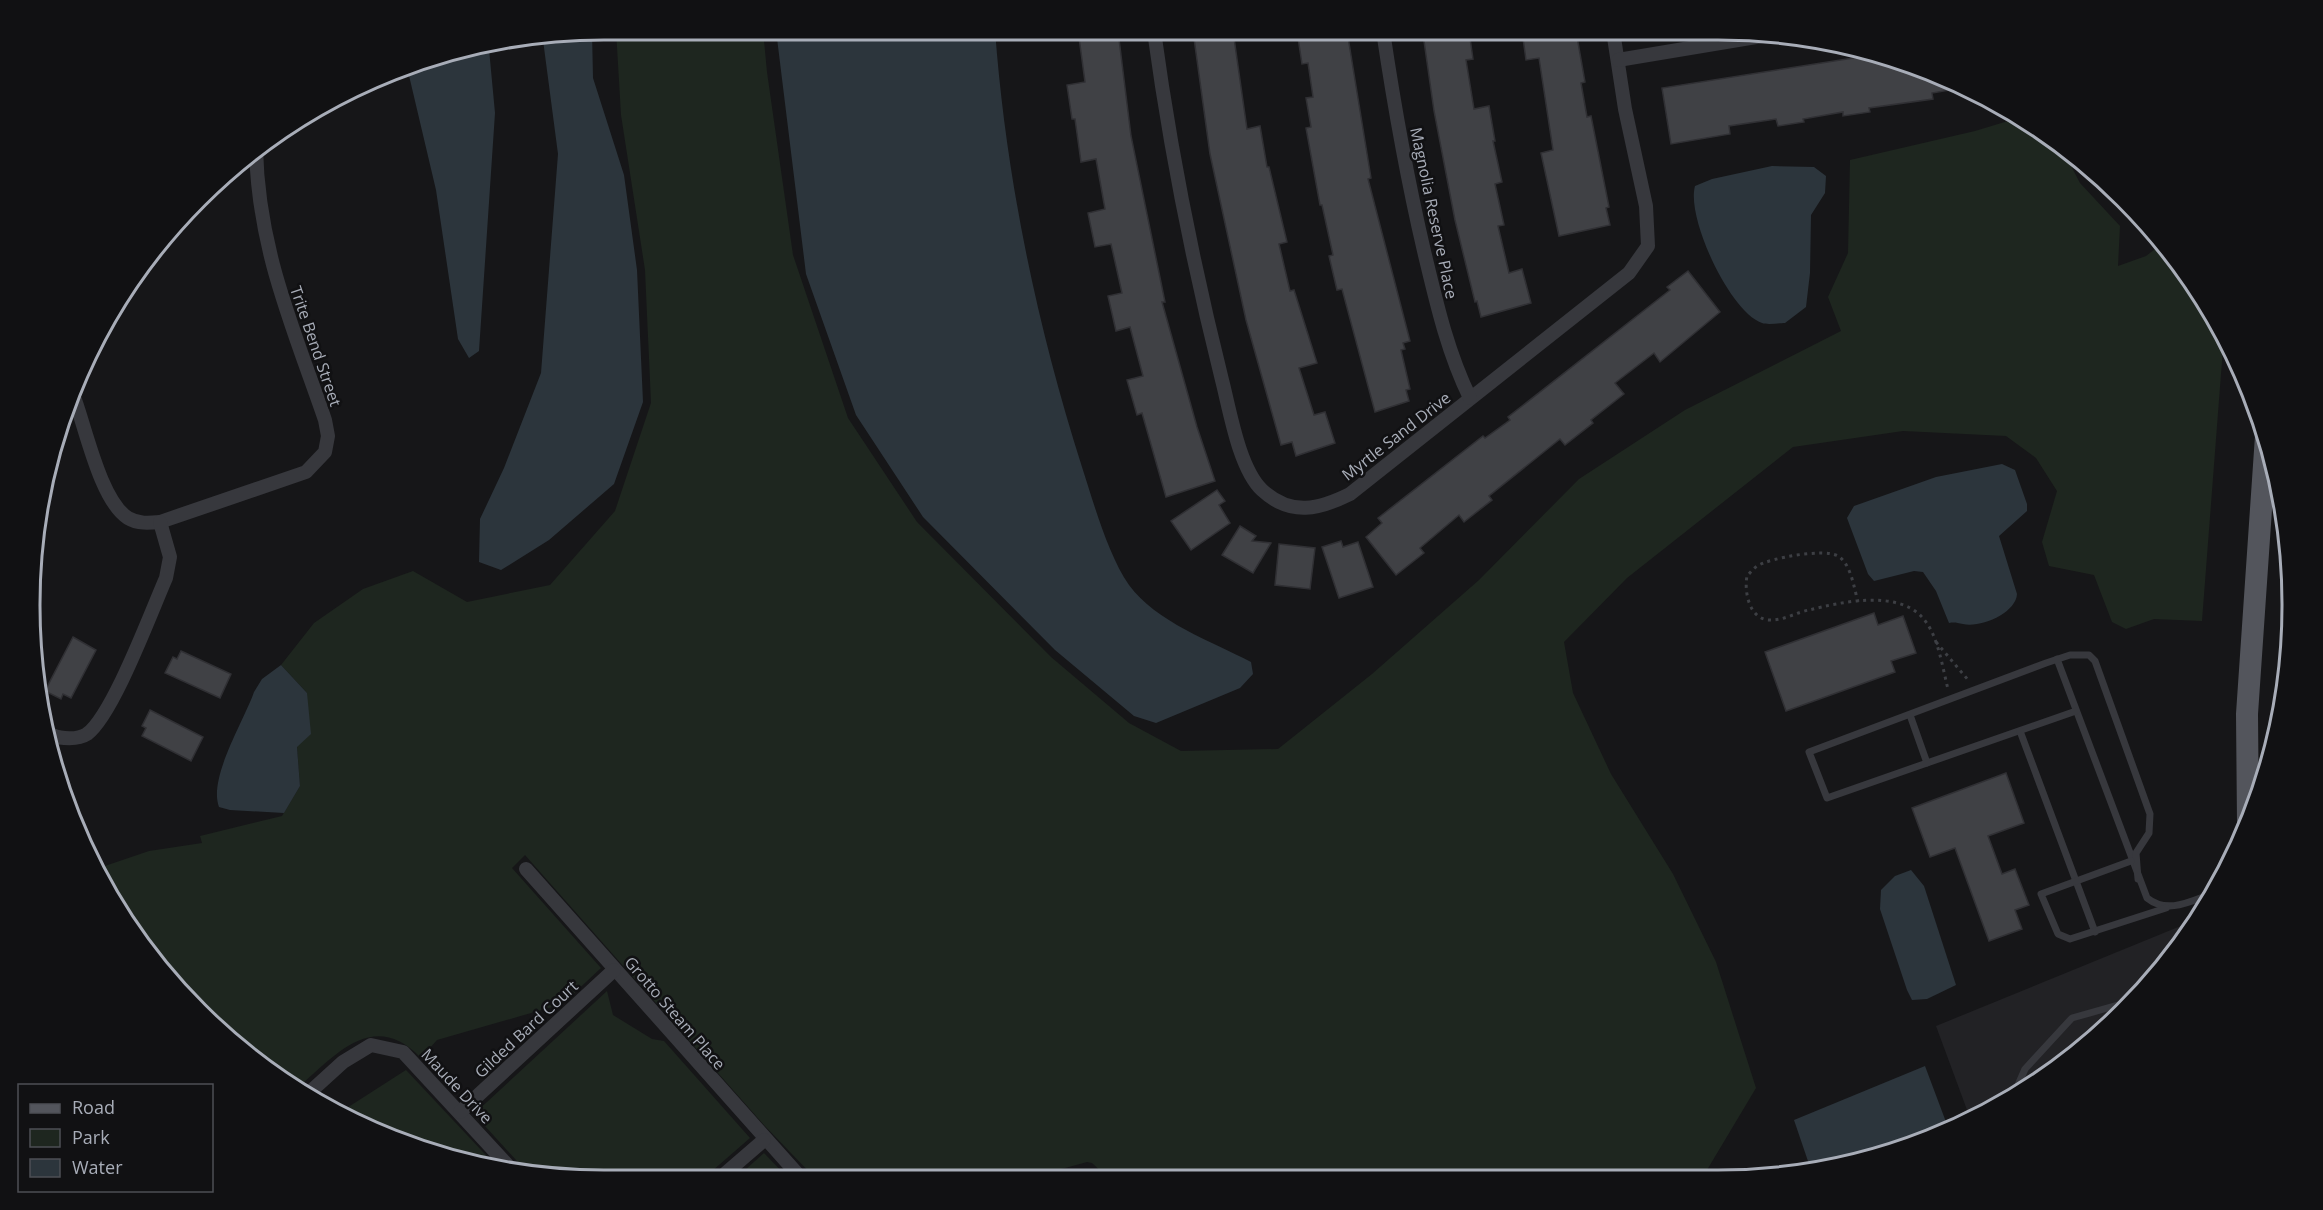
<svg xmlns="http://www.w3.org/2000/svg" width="2323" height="1210" viewBox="0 0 2323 1210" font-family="'Open Sans',sans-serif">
  <rect width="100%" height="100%" fill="#161618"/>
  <polygon fill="#222225" points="2193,921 2151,984 2068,1061 1970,1118 1936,1026"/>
  <g fill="#1e261f">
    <path d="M616,30H763L767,72L793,255L848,418L917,522L1051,657L1129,723L1181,751L1278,749L1372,674L1479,580L1579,479L1685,410L1841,331L1828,297L1848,253L1850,160L1975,131L2018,118L2059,143L2080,183L2120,226L2118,266L2146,256L2163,243L2216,318L2224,335L2202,621L2154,619L2126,629L2112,622L2094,575L2049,566L2042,542L2057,491L2036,458L2006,436L1903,431L1793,447L1627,578L1564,642L1573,693L1611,774L1673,874L1716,962L1756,1088L1704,1175L1107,1177L1092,1163L1087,1162L1032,1177L815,1178L764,1125L525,855L512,868L601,968L555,1011L552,1007L437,1040L421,1058C375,1010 338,1052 301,1085L198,1011L96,869L149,851L202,843L200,836L282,816L300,786L297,747L307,693L281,665L314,623L363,589L413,571L467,602L550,585L615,511L651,403L645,270L621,115Z"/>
    <polygon points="607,991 613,1015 652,1039 664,1041 750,1138 704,1178 568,1179 527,1172 474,1114"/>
    <polygon points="406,1070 497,1167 456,1160 350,1121 339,1113"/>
    <polygon points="764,1153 788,1178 736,1178"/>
  </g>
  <g fill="#2c353c">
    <path d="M776,30H995C1006,178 1037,326 1082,467C1093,501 1108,555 1129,585C1156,622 1211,641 1251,662L1253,674L1240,688L1156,723L1134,716L1055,650L923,517L856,415L806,274Z"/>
    <polygon points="592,32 593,78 624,175 637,270 643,402 614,484 549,540 501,570 479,562 480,519 504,468 541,373 558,154 543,40"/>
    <polygon points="489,49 495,113 479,351 469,358 458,339 436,190 407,67 420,61"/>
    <path d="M1772,166L1814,167L1826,176L1825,193L1811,215L1810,273L1806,307L1785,323C1779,323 1768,325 1762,323C1730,312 1686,218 1695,186L1712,179Z"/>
    <path d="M2002,464L2015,470L2027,504V511L1999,536L2017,594C2016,613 1981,628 1963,624C1957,623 1955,622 1949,623L1936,591L1923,572L1914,571L1874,581L1868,574L1847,518L1854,506L1936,477Z"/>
    <path d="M281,665L307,693L311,734L297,747L300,786L284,813L230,810L219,807C208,778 244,721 254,692L262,679Z"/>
    <polygon points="1911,870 1924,886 1956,985 1927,999 1912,1000 1907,990 1880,909 1881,890 1895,876"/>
    <polygon points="1925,1066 1949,1130 1938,1136 1811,1170 1794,1120"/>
  </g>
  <g fill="#404145" stroke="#303034" stroke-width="1.5">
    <polygon points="1078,30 1118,31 1131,136 1165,302 1162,302 1197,427 1215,481 1166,497 1142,413 1137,415 1127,380 1143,376 1130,327 1116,331 1108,296 1122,293 1111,244 1095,247 1088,213 1105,209 1096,159 1081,162 1075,119 1072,119 1067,85 1085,82"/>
    <polygon points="1193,31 1233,31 1247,129 1260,126 1267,167 1269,167 1287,242 1279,244 1290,291 1294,290 1317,363 1299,368 1314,415 1325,412 1335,443 1296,456 1292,442 1281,445 1246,320 1210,154"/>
    <polygon points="1297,31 1347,31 1371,178 1368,179 1410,341 1403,343 1405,349 1401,350 1410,389 1406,390 1409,401 1375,412 1342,289 1337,290 1329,256 1333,255 1322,205 1320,205 1306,128 1311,127 1306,98 1313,97 1308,63 1302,64"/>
    <polygon points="1429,31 1469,31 1473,59 1466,60 1474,109 1489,106 1495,141 1493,141 1502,182 1495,184 1504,225 1498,226 1509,273 1522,269 1531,303 1481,317 1477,301 1475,302 1455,220 1434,111 1423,34 1429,34"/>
    <polygon points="1522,31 1576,31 1585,82 1581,83 1587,117 1591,116 1609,207 1606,208 1610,225 1559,236 1541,153 1553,150 1539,58 1526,60"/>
    <polygon points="1879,54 1967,87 1932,93 1933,99 1869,108 1870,112 1843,116 1843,112 1803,119 1804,122 1778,126 1776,119 1729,126 1730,134 1671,144 1662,88"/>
    <polygon points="1688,271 1720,312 1660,362 1654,353 1615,383 1624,394 1591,420 1593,423 1565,445 1560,439 1489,496 1492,500 1464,522 1459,515 1420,548 1424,553 1396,575 1366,537 1382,523 1378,518 1483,436 1485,438 1510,420 1508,417 1670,290 1667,287"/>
    <polygon points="1217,490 1225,501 1219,505 1230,523 1191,550 1171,521"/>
    <polygon points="1240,526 1256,536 1252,541 1271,543 1253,573 1222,555"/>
    <polygon points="1341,541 1343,547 1358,542 1373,587 1339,598 1322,547"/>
    <polygon points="1279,544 1315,548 1310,589 1275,585"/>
    <polygon points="1874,613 1878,625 1903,616 1916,653 1891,661 1895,672 1786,711 1765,652"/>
    <polygon points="73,637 96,650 71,698 63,694 61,699 45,691"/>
    <polygon points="181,651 231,674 220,698 165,673 173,657 177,659"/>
    <polygon points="150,710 203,737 191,761 142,736 146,728 142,726"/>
    <polygon points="2006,773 2024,823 1988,836 2002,874 2015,869 2029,905 2015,910 2022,929 1989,941 1955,848 1930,857 1912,808"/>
  </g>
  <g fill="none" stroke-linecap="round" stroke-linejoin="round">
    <g stroke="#3d3f44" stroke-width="3" stroke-dasharray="3 4.5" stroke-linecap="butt">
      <path d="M1858,602C1854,588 1851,564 1838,556C1824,548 1770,558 1757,566C1753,569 1750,573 1747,576C1744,591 1749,619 1769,620C1783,621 1797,612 1809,610C1841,602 1895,590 1921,616C1938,633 1942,666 1948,689"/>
      <polyline points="1936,642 1969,681"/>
    </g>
    <g stroke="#37383d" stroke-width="7">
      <path d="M2057,659L2147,898C2167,914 2189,902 2211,894"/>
      <polyline points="1910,715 1927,763 2076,711"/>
      <polyline points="2020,731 2095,932"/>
      <polyline points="1927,763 1827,798 1809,752 2046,663 2070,655 2089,655 2095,661 2150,814 2149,833 2136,853 2138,879"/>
      <polyline points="2131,861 2041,894 2058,934 2070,939 2166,908"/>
      <polyline points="2015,1092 2025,1069 2072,1018 2132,1001"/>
    </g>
    <g stroke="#37383d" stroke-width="14">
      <path d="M1154,31C1170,149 1193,264 1222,380C1230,411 1239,468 1262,490C1291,517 1320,509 1350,494L1629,273L1648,246L1646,206L1625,109L1613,31"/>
      <path d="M1383,31C1394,105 1407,178 1424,251C1436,301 1447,351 1470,398"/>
      <polyline points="1618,60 1774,34"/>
      <path d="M75,400C86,430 101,501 128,518C138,524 149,523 160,522L306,472L325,452L328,436L325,420C293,327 258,249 256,148"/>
      <path d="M52,735C61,739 78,740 87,734C113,715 151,612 166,578L170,557L160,522"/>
      <polyline points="526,869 801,1178"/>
      <polyline points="310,1092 343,1062 371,1045 403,1052 512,1170"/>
      <polyline points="460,1112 614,970"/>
      <polyline points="720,1178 764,1140"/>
    </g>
    <polyline stroke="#53555c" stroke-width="22" points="2248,822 2247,714 2266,436"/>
  </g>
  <g text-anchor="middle" stroke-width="5" stroke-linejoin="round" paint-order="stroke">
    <g font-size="16" fill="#a8adb8" stroke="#111113">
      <text transform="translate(1434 213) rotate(78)" y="6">Magnolia Reserve Place</text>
      <text transform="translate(316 346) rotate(71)" y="6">Trite Bend Street</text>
      <text transform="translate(1396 436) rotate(-38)" y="6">Myrtle Sand Drive</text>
      <text transform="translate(675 1013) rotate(49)" y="6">Grotto Steam Place</text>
      <text transform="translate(526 1029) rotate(-43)" y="6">Gilded Bard Court</text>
      <text transform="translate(457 1086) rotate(47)" y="6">Maude Drive</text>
    </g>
  </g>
  <path d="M0 0H2323V1210H0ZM604 40H1718A564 564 0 0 1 2282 604V606A564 564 0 0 1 1718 1170H604A564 564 0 0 1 40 606V604A564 564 0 0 1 604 40Z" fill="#111113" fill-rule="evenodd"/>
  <path fill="none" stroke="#a8adb8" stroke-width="3" d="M604 40H1718A564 564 0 0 1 2282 604V606A564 564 0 0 1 1718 1170H604A564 564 0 0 1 40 606V604A564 564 0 0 1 604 40Z"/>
  <rect x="18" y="1084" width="195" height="108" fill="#111113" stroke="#4d4f55" stroke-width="1.5"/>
  <rect x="30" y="1104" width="30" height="9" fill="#53555c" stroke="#4d4f55" stroke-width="1.5"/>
  <text x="72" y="1114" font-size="18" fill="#a8adb8">Road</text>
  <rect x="30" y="1129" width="30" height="18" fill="#1e261f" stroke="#4d4f55" stroke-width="1.5"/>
  <text x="72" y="1144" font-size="18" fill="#a8adb8">Park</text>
  <rect x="30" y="1159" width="30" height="18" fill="#2c353c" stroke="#4d4f55" stroke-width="1.5"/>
  <text x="72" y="1174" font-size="18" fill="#a8adb8">Water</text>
</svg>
